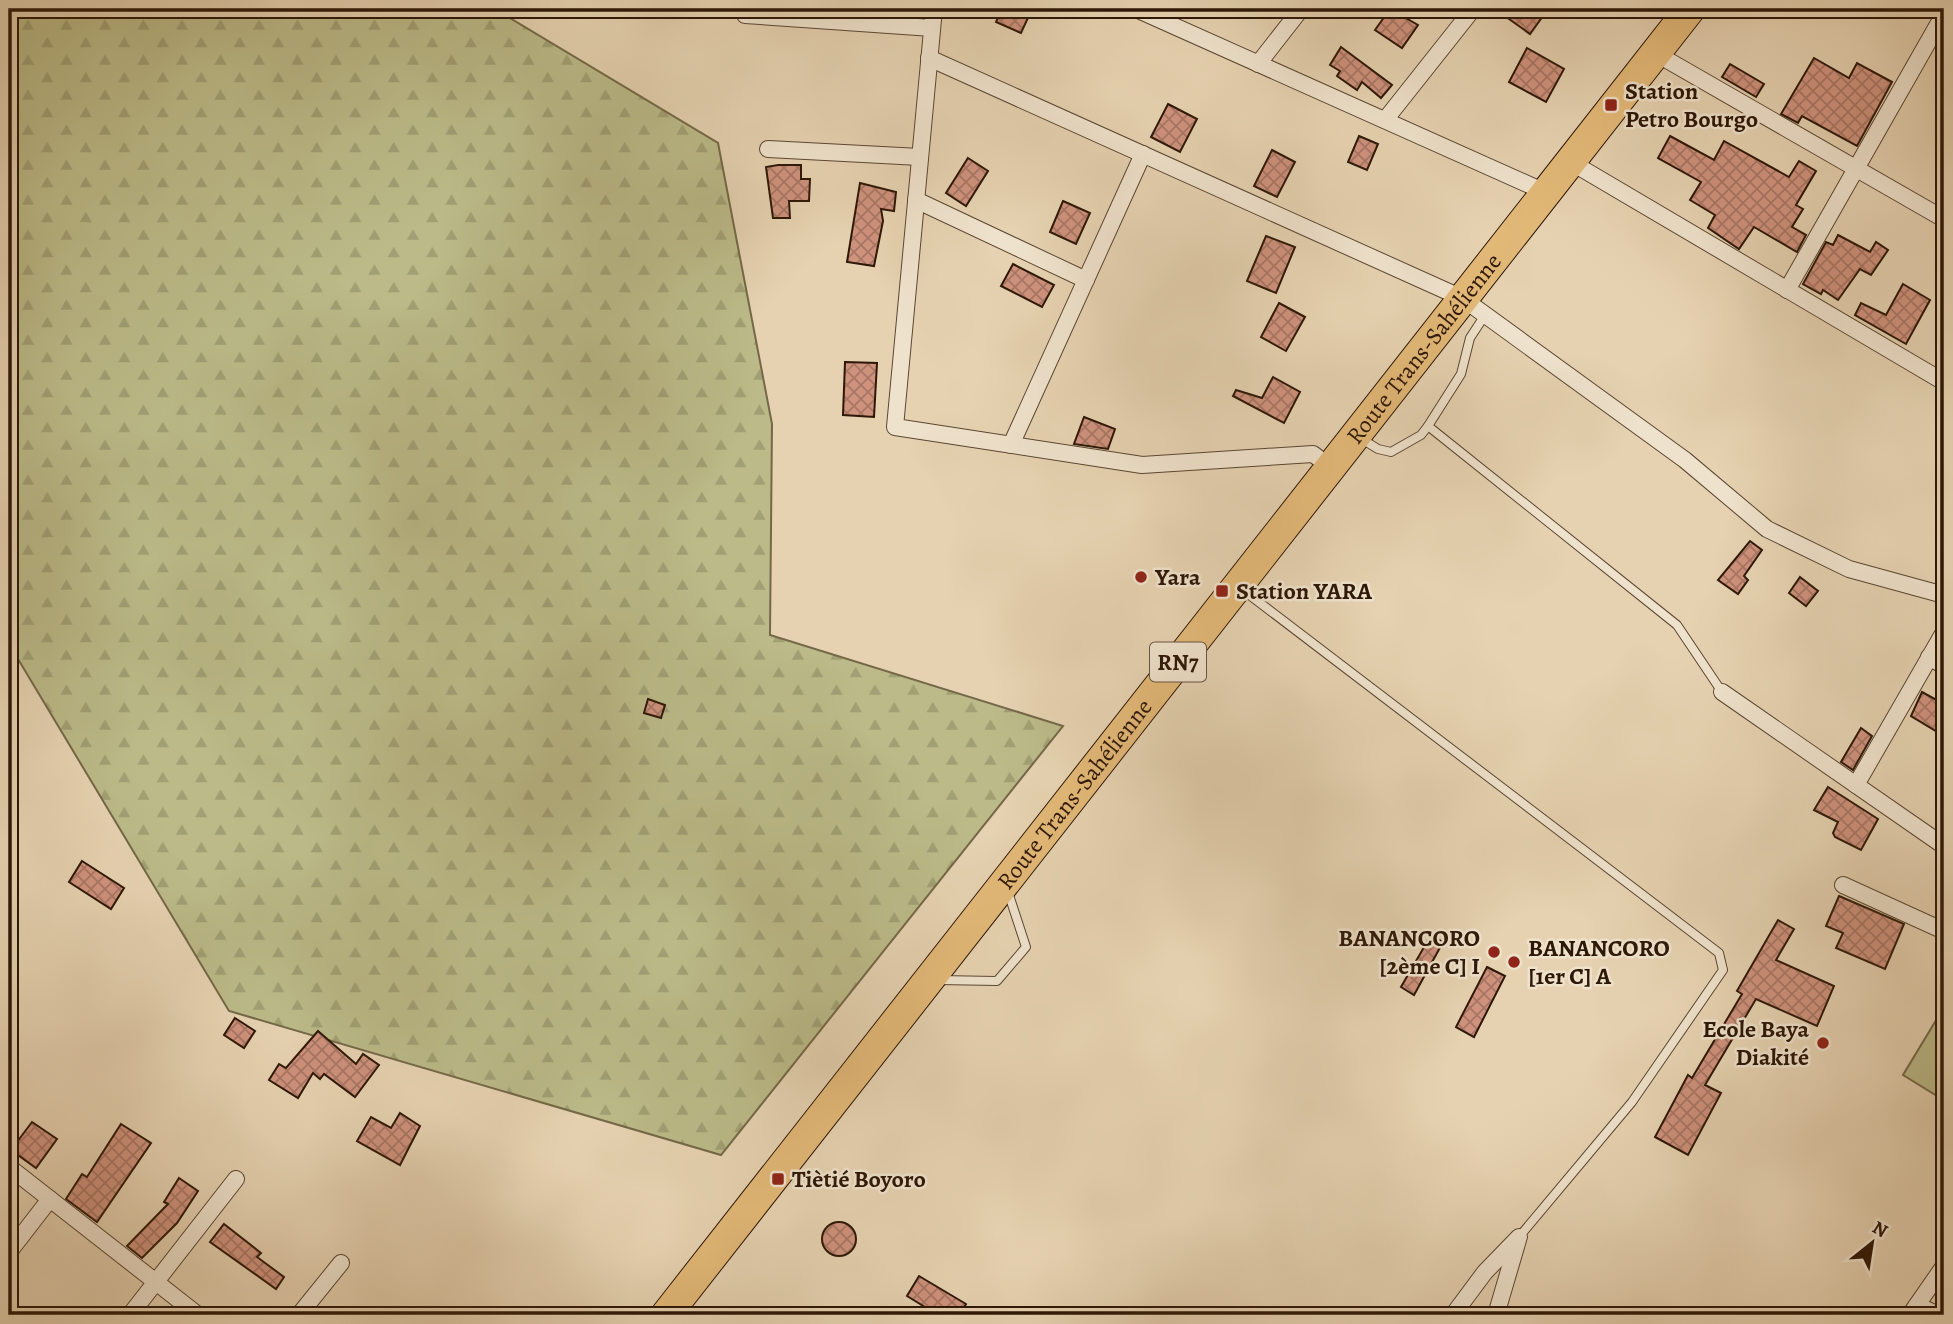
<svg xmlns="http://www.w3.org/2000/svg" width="1953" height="1324" viewBox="0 0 1953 1324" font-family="Alegreya,serif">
  <defs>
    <pattern id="forest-firs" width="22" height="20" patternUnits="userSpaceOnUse" patternTransform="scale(1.75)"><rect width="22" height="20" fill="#bbba88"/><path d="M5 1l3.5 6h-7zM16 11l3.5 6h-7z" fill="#a19f74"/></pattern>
    <pattern id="building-cross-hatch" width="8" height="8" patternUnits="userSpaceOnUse" patternTransform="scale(1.75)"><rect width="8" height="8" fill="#cf927d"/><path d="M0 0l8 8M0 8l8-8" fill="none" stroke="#a87664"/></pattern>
  </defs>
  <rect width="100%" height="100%" fill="#e6d2b1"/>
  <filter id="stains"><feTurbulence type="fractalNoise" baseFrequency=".00286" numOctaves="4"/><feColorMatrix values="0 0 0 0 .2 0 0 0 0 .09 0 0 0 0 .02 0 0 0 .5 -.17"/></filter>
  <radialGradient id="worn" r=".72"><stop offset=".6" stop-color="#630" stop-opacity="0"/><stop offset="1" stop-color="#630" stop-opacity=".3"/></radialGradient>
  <polygon fill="#bbba88" stroke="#746848" stroke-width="2" points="1944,1007 1944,1095 1942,1099 1903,1075"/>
  <polygon fill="url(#forest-firs)" stroke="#746848" stroke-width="2" points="9,9 495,9 718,143 772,424 770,635 1063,726 721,1155 229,1011 9,644"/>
  <g fill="url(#building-cross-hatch)" stroke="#2d1707" stroke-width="2">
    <polygon points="1002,9 1032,9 1021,33 996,22"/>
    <polygon points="1390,9 1418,25 1402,48 1375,30"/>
    <polygon points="1495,9 1548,9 1530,34"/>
    <polygon points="1341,47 1392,85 1381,98 1362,82 1357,90 1337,76 1340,71 1330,65"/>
    <polygon points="1527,48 1564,69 1546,102 1509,82"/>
    <polygon points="1814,58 1849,78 1857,63 1892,82 1857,146 1802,116 1798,123 1781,114"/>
    <polygon points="1730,64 1764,84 1756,97 1722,77"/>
    <polygon points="1168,104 1197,119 1180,152 1151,137"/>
    <polygon points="1359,136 1378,144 1367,170 1348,162"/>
    <polygon points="1670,136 1714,160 1724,141 1789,177 1799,161 1816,171 1796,205 1803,209 1792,227 1806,235 1797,252 1754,227 1739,249 1708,228 1715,215 1690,200 1701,182 1658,158"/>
    <polygon points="1272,150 1295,162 1277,197 1254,186"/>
    <polygon points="968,158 988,171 966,206 946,193"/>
    <polygon points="778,165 801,165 801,179 810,179 809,201 789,201 790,218 773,218 766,167"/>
    <polygon points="860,183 896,192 894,211 881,209 883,221 874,266 847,262"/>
    <polygon points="1063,201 1090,213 1076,244 1050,232"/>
    <polygon points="1838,235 1870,252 1876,242 1888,250 1871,275 1860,269 1838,300 1823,290 1821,294 1803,284 1826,242 1833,245"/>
    <polygon points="1266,236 1295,247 1276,293 1247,281"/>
    <polygon points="1013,264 1054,285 1042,307 1001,286"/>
    <polygon points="1903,284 1930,300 1906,344 1855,315 1861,303 1886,315"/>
    <polygon points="1279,303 1305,317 1286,351 1261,337"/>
    <polygon points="845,362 877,363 874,417 843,415"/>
    <polygon points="1273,377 1300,392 1284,423 1233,396 1236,390 1262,398"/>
    <polygon points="1084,417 1115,429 1108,449 1074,444"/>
    <polygon points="1750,541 1762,550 1744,576 1748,580 1738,594 1718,580"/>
    <polygon points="1800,577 1818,591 1806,606 1789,593"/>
    <polygon points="1922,692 1944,704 1944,736 1911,716"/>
    <polygon points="648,699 665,705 661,718 644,713"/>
    <polygon points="1861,728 1872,736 1853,770 1841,762"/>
    <polygon points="1828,787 1878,819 1861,850 1835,837 1833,833 1838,822 1814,810"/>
    <polygon points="82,861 124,888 111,909 69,882"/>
    <polygon points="1839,896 1904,924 1885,969 1836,948 1843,933 1826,926"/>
    <polygon points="1778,920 1794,929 1776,960 1834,986 1817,1026 1756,999 1705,1085 1721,1093 1688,1155 1655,1137 1688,1075 1692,1078 1742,994 1737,991"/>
    <polygon points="1431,935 1443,942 1414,995 1401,987"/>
    <polygon points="1487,967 1505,976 1474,1037 1456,1027"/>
    <polygon points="235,1018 255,1031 244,1048 224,1035"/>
    <polygon points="318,1031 356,1064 363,1054 379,1065 355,1097 324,1074 320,1079 313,1073 298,1098 269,1080 279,1064 286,1068"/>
    <polygon points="400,1113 420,1126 400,1165 357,1141 371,1117 391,1128"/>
    <polygon points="32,1122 57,1139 36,1168 11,1150"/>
    <polygon points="121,1124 151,1143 97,1222 66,1199 82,1174 87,1177"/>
    <polygon points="179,1178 198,1191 177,1223 142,1258 127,1246 168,1204 164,1202"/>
    <circle cx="839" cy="1239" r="17"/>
    <polygon points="224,1224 261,1253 257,1257 284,1277 276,1289 210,1242"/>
    <polygon points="919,1276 966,1304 960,1315 938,1315 907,1296"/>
  </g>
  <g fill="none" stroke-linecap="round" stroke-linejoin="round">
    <defs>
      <g id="lane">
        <polyline points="1428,426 1461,374 1470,338 1485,315"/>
        <polyline points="1360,438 1378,449 1391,452 1421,435 1428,426 1677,625 1722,692"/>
        <polyline points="1243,590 1719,953 1723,970 1632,1102 1519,1237"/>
        <polyline points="938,980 997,981 1026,947 1008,892"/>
      </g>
      <g id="street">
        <polyline points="934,9 895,427 1142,465 1313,454 1330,467"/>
        <polyline points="1136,9 1545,192"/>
        <polyline points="745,15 932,28"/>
        <polyline points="1655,53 1944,219"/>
        <polyline points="929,58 1462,298 1685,460 1767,529 1849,569 1944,595"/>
        <polyline points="1258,64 1301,9"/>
        <polyline points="1385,120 1473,9"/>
        <polyline points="768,149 920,157"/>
        <polyline points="1569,161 1944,382"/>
        <polyline points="916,200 1086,280"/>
        <polyline points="1787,290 1944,14"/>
        <polyline points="1011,445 1143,154"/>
        <polyline points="1929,657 1944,666"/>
        <polyline points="1722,692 1944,846"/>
        <polyline points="1856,785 1944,632"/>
        <polyline points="1843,885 1944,931"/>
        <polyline points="9,1167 198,1315"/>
        <polyline points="9,1252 50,1199"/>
        <polyline points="1917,1305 1938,1315"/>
        <polyline points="130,1315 236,1179"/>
        <polyline points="299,1315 341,1263"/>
        <polyline points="1453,1315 1485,1272 1519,1237"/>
        <polyline points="1496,1315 1518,1240"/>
        <polyline points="1910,1315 1944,1266"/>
      </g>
      <g id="highway">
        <path id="s1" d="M666,1315L1690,9"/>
      </g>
    </defs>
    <use href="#lane" stroke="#5b4632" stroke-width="10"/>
    <use href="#street" stroke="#5b4632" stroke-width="18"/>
    <use href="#highway" stroke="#2d1707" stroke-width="32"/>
    <use href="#lane" stroke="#efe2cc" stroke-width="8"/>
    <use href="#street" stroke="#efe2cc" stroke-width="16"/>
    <use href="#highway" stroke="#e3b978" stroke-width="30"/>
  </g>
  <g fill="#8f2418" stroke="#efe2cc" stroke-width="2.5">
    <rect x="1604" y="98" width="14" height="14" rx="3.5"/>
    <circle cx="1141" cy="577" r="7"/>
    <rect x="1215" y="584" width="14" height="14" rx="3.5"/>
    <circle cx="1494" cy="952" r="7"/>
    <circle cx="1514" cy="962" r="7"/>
    <circle cx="1823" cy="1043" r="7"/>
    <rect x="771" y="1172" width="14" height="14" rx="3.5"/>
  </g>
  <g text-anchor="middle" stroke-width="5" stroke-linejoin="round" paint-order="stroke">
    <rect fill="#efe2cc" stroke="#675442" stroke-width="2" x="1150" y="642.5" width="56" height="39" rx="5"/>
    <g font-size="23" font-weight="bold" fill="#2d1707">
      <text x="1178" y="670">RN7</text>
    </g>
    <g font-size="24" font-weight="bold" fill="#2d1707" stroke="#efe2cc" text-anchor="start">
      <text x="1625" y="99">Station<tspan x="1625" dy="28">Petro Bourgo</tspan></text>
      <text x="1155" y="585">Yara</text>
      <text x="1236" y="599">Station YARA</text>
      <text x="1480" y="946" text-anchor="end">BANANCORO<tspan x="1480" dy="28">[2ème C] I</tspan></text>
      <text x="1528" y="956">BANANCORO<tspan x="1528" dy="28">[1er C] A</tspan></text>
      <text x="1809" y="1037" text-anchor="end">Ecole Baya<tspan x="1809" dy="28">Diakité</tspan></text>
      <text x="792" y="1187">Tiètié Boyoro</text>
    </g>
    <g font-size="24" fill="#2d1707" stroke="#efe2cc">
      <text dy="8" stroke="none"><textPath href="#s1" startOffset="1228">Route Trans-Sahélienne</textPath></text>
      <text dy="8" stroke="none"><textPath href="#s1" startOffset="662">Route Trans-Sahélienne</textPath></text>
    </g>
  </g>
  <rect width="1953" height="1324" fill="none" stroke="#e6d2b1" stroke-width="35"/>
  <rect x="10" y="10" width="1932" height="1303" fill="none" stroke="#2d1707" stroke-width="3.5"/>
  <rect x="18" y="18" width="1918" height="1289" fill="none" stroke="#2d1707" stroke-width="2"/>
  <g transform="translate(1872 1243) rotate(30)" stroke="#efe2cc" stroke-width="5" paint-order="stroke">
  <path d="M0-5L12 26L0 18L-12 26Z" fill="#2d1707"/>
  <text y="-10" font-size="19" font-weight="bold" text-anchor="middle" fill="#2d1707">N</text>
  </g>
  <rect width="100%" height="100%" filter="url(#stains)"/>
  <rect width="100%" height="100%" fill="url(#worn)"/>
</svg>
